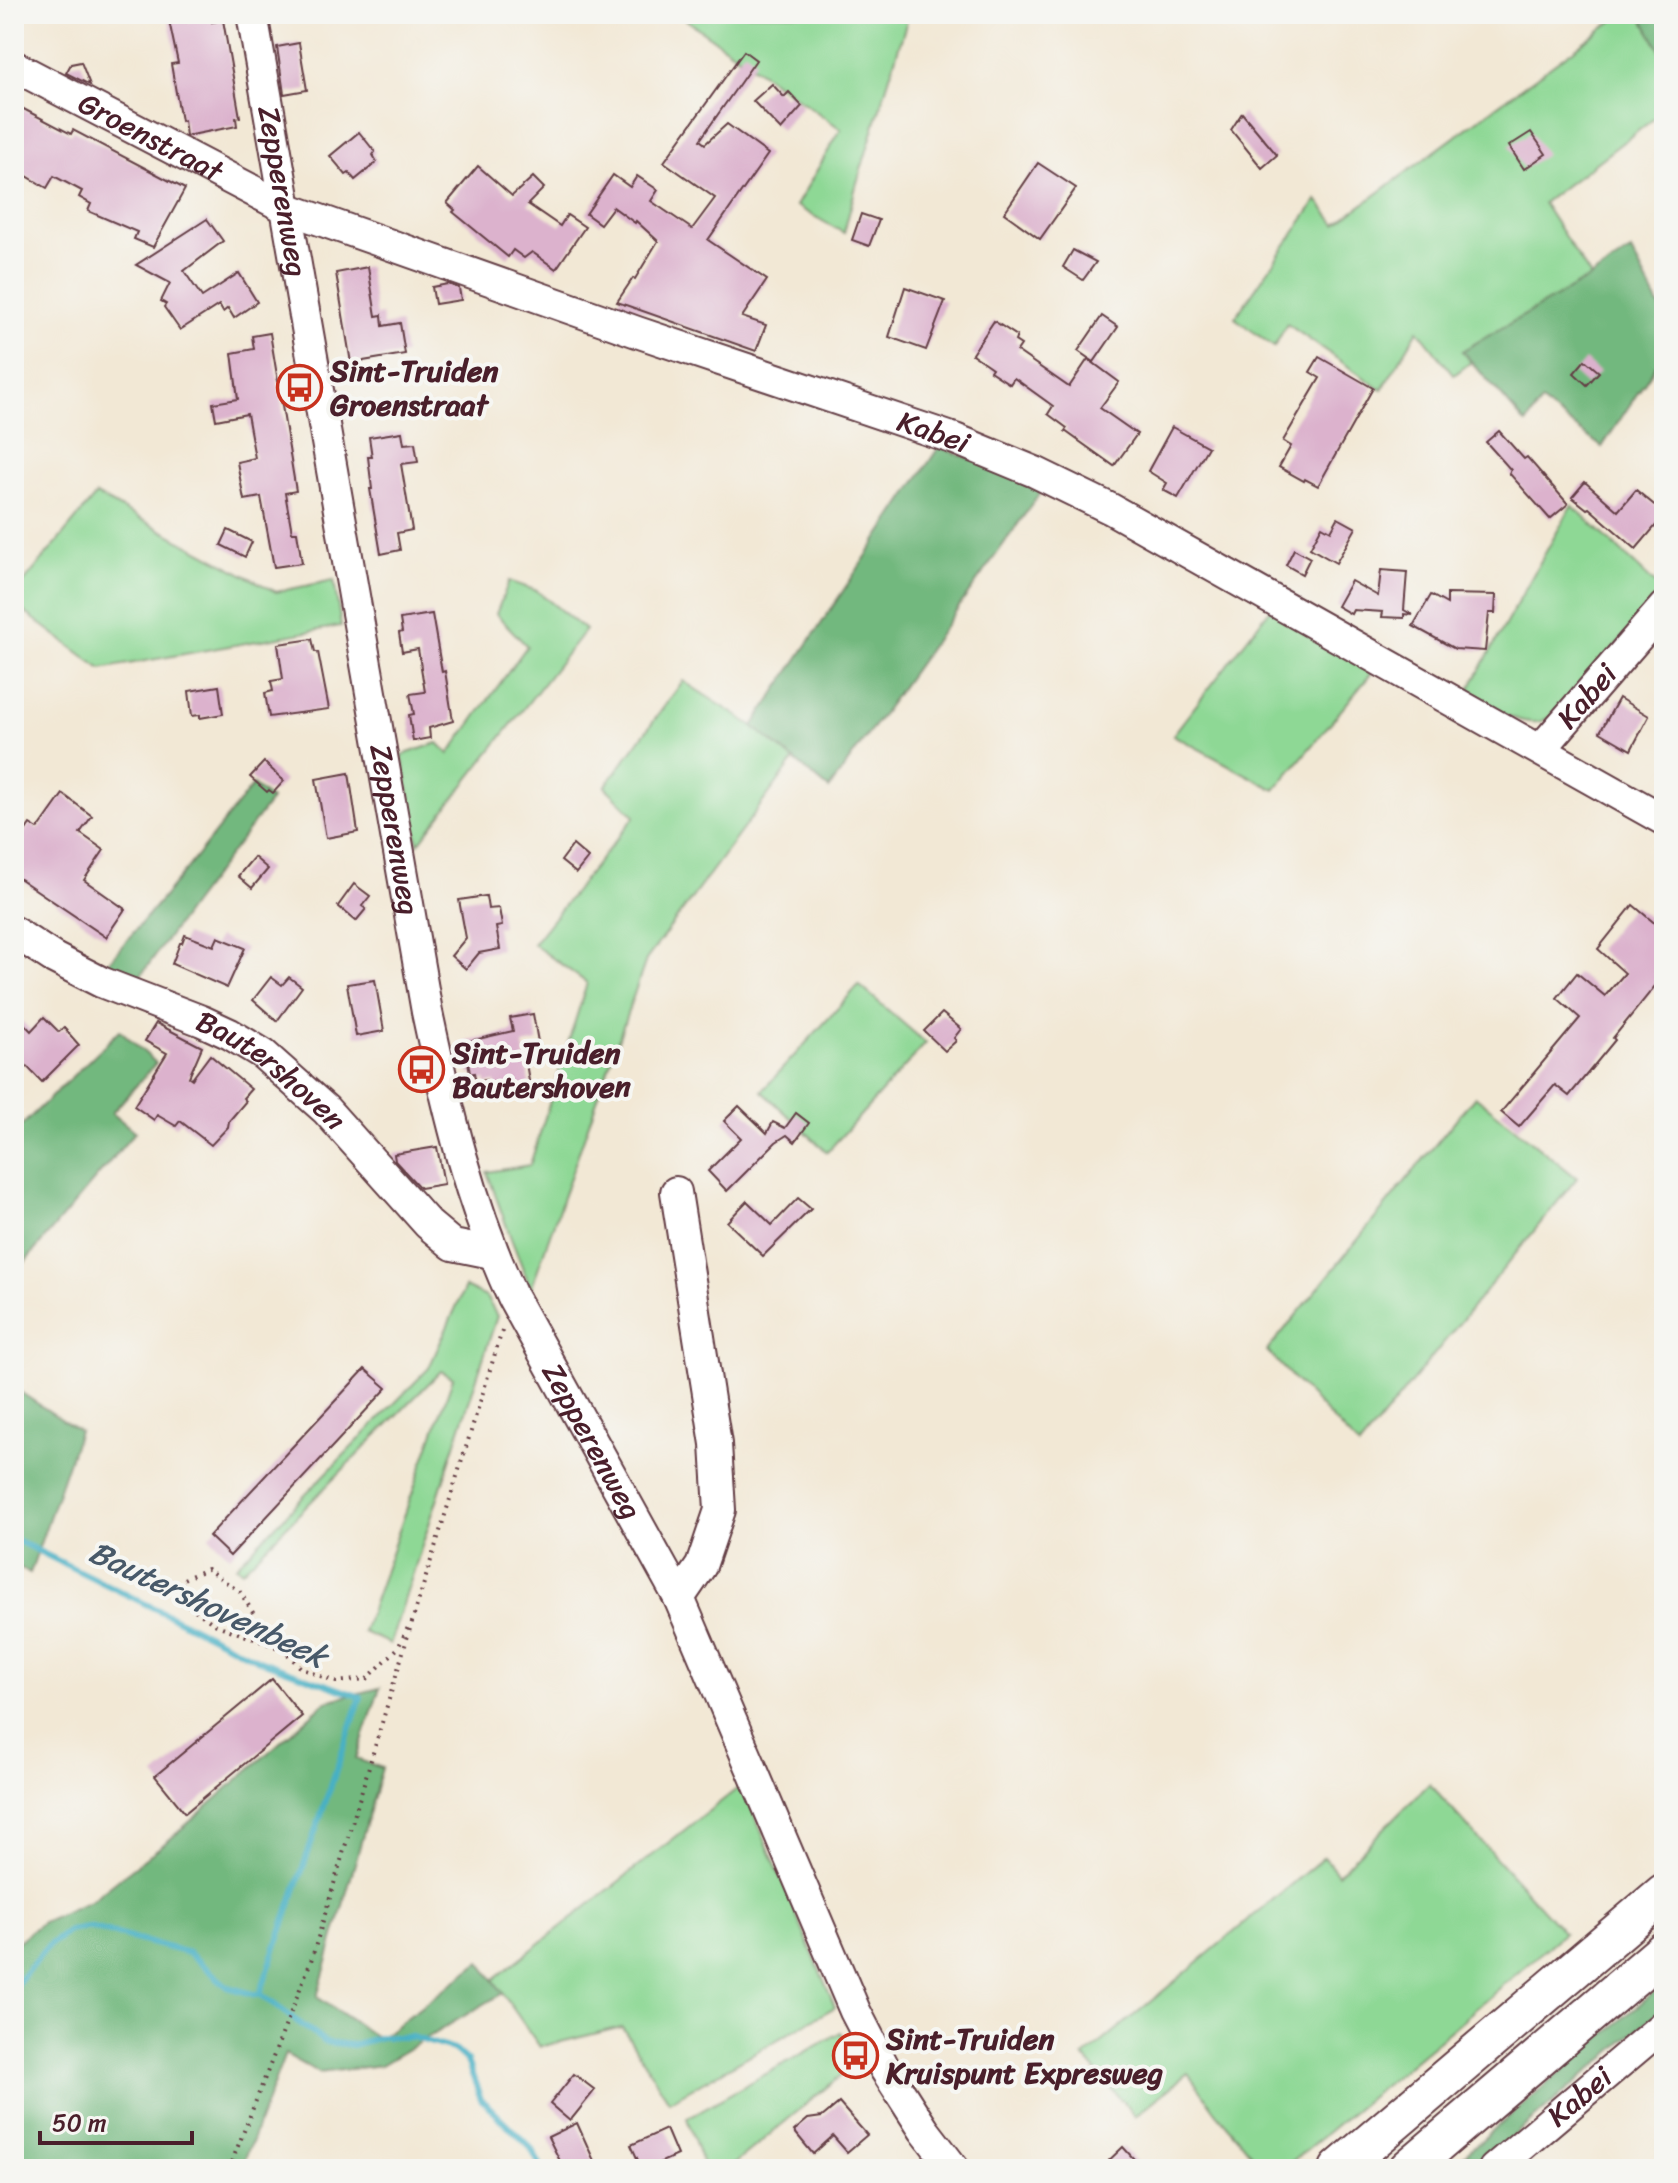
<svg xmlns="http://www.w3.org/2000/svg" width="1678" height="2183" viewBox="0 0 1678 2183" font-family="Sriracha,sans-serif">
  <rect width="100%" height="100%" fill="#f6f6f2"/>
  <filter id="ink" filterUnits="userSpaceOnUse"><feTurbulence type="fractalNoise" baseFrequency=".0125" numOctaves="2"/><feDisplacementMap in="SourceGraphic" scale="16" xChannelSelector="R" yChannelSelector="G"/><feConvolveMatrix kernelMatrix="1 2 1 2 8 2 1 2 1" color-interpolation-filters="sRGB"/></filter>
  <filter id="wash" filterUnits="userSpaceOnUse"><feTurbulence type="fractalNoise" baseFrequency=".006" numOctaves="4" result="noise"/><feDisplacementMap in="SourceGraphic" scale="32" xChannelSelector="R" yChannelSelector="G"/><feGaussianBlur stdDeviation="1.8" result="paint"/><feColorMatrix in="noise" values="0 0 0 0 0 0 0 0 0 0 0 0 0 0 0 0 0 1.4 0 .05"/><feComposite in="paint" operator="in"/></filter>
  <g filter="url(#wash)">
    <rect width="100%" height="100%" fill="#f2e8d5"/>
    <g fill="#8ed895" stroke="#6c7c60" stroke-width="2">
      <polygon points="678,14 909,14 856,186 844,233 796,206 841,129"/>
      <polygon points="1622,14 1640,14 1664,57 1664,111 1543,203 1591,277 1462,351 1471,362 1454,375 1418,330 1382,390 1287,324 1274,347 1235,318 1317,200 1336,224"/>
      <polygon points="96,495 276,592 334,580 341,626 101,669 14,604 14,594"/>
      <path d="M1572,505L1664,592L1554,715C1553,715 1543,721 1542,721C1521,728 1485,704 1466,695Z"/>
      <polygon points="509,581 537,591 585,630 418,844 402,755 438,743 449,754 527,646 496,614"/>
      <polygon points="1271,608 1376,668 1275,790 1173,735"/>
      <polygon points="683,681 753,726 794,760 646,960 531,1289 512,1241 487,1172 530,1165 587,983 533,944 635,816 605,787"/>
      <polygon points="859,985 926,1043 827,1152 762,1091"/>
      <polygon points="1475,1096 1577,1178 1359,1447 1267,1351"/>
      <polygon points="465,1287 486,1297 497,1316 390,1644 363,1632 453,1378 441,1371 242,1571 236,1566 429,1368"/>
      <polygon points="1429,1784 1564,1933 1451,2030 1283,2169 1264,2169 1216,2112 1188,2073 1135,2116 1084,2057 1324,1857 1338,1874"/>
      <polygon points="742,1785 835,2007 669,2101 622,2027 540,2047 493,1980"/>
      <polygon points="841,2032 856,2063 728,2169 704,2169 687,2118"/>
    </g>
    <g fill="#72b87e" stroke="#5e6c54" stroke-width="2">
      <polygon points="1640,14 1663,14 1664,17 1664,57"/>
      <polygon points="1631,251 1664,315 1664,353 1602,447 1541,402 1526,424 1462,351 1591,277"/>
      <polygon points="939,447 1045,486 829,789 753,726"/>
      <polygon points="253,785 271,800 192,904 134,985 101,971 185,871"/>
      <polygon points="120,1030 156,1063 112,1113 135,1132 14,1275 14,1133"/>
      <polygon points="14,1388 79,1431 30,1573 14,1565"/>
      <polygon points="380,1688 356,1759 382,1768 317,1997 379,2039 480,1962 503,1993 381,2065 319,2073 285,2054 241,2169 14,2169 14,1945 42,1922 90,1901 169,1840 327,1701"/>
      <polygon points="1664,1983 1664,2007 1475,2169 1448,2169"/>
    </g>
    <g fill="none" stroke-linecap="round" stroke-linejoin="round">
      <g stroke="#46b0c5" stroke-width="6">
        <polyline points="14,1539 259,1660 361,1697 260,1994"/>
        <polyline points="14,1987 48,1946 70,1930 88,1927 189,1953 228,1987 256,1995 260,1994 325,2042 352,2045 381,2037 412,2037 455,2050 467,2061 481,2099 531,2148 542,2169"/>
      </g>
    </g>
    <g id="blocks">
      <g fill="#dcb2cd">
        <polygon points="185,14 187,22 211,17 212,22 223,20 240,117 236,118 237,126 186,136 184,120 181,121 171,64 178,63 168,16"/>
        <polygon points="299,43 307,90 284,94 277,47"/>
        <polygon points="744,51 756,60 700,140 705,144 727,124 768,154 708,240 767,280 742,317 766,325 756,351 617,302 633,278 635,279 658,241 636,221 635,223 613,207 600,224 586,214 613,175 630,187 637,176 658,190 651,201 692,229 715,198 664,162"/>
        <polygon points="81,62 90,85 66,73 71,64"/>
        <polygon points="772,84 784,97 789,92 802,106 781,130 753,101"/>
        <polygon points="14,104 71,134 73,130 185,189 153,247 134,239 137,232 88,211 91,204 79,197 82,191 54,176 47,188 25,175 23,176 14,171"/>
        <polygon points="1242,113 1277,155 1262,168 1231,130"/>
        <polygon points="359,132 375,152 373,155 377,162 355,180 349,173 346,175 330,156"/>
        <polygon points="1531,132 1546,154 1524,169 1509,146"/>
        <polygon points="1038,163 1076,188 1040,239 1004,213"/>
        <polygon points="478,166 512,196 533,177 544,188 528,204 560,226 567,215 585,227 556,269 532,252 524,258 513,250 508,257 453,212 455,210 447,203"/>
        <polygon points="861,214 879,220 869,246 852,240"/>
        <polygon points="207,219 223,241 184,271 202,297 239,273 257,302 234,318 228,308 223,312 219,305 180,330 164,307 166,304 161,301 170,283 136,265"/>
        <polygon points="1073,250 1096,262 1083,280 1063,267"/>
        <polygon points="368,267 376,316 382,315 383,326 400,323 405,354 351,363 336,273"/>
        <polygon points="448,284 459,288 461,300 435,304 432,287"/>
        <polygon points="905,287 945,301 926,350 889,337"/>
        <polygon points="1102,316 1118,327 1094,362 1078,351"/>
        <polygon points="994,321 1017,336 1015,341 1021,345 1017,351 1069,387 1088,359 1119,382 1100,408 1137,434 1114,466 1065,431 1067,428 1048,414 1053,406 1014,378 1010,384 990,371 992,368 972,354"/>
        <polygon points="270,333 296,491 285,493 292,532 297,532 302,563 274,567 261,497 244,500 237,462 255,458 247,414 216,420 213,403 238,399 232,353 254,349 252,336"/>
        <polygon points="1319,357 1373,388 1318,486 1305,479 1304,481 1279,467 1291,446 1283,441 1320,378 1310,372"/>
        <polygon points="1585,360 1599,372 1587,385 1574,373"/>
        <polygon points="1172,427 1208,447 1178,498 1163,490 1167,483 1148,471"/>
        <polygon points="1499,431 1524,459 1527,457 1568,504 1550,519 1509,473 1511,470 1486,442"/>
        <polygon points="402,432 404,444 415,443 418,462 401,464 412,530 397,533 400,550 381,554 370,489 372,489 368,457 372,457 369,437"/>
        <polygon points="1585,482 1618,511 1636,490 1664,513 1664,516 1636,549 1589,508 1587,509 1572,497"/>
        <polygon points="1338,518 1356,528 1336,563 1310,548 1322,526 1331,531"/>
        <polygon points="228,530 252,542 245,557 221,545"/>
        <polygon points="1294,549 1310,558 1302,574 1286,565"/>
        <polygon points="1381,570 1407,572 1404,610 1413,615 1404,614 1404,618 1382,617 1383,612 1353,610 1351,614 1337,606 1351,581 1378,596"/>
        <polygon points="1447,594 1496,595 1495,613 1489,613 1485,651 1455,649 1413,626 1431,595 1447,604"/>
        <polygon points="432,614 442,672 445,671 453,721 429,728 430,738 413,741 409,715 414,714 410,694 425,692 418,649 402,652 399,633 402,632 400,619"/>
        <polygon points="312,639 315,652 318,652 329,709 269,717 265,693 273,691 271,681 283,679 278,644"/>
        <polygon points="219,686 223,714 200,718 200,715 192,716 189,691"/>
        <polygon points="1619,698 1649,716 1631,750 1600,732"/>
        <polygon points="264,762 284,781 273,793 269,790 267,792 250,777"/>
        <polygon points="349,773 358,832 326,838 316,779"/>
        <polygon points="63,794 92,816 80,833 104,850 84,880 125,909 106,937 14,875 14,857 20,848 16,845 30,824 38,829"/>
        <polygon points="573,845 588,858 576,873 561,861"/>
        <polygon points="254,857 268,869 252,888 238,876"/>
        <polygon points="354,884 370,896 362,906 366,909 356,921 338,906"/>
        <polygon points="486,896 488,909 499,908 502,926 496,927 500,949 479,953 466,969 451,956 466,938 459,900"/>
        <polygon points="1633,905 1664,931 1664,975 1613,1038 1615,1040 1569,1096 1555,1085 1519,1127 1501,1112 1580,1018 1557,998 1577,973 1605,996 1625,973 1598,949"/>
        <polygon points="185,935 214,946 218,937 245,948 227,988 172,964 180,943 182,943"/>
        <polygon points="271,977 282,985 289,977 302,987 277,1021 253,1000"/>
        <polygon points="375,980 384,1031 356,1036 347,984"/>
        <polygon points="14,1013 31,1031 44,1017 59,1032 64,1028 79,1045 42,1082 14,1053"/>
        <polygon points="942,1013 961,1029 954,1038 956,1041 945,1051 924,1031"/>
        <polygon points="533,1014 538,1042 523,1045 530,1087 497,1093 495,1082 486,1084 486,1080 476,1082 474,1073 470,1074 465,1042 513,1031 510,1018"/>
        <polygon points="156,1023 202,1047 189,1077 192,1079 210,1055 251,1089 243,1098 246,1101 229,1121 228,1127 211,1145 180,1121 176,1126 157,1115 154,1120 134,1106 167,1053 145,1041"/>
        <polygon points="739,1106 767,1133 773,1122 785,1128 796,1113 809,1123 795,1142 787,1135 776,1142 727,1191 708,1171 741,1138 724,1121"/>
        <polygon points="437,1147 444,1184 420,1188 395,1161 394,1154"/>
        <polygon points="798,1198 811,1209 763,1256 727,1222 747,1201 772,1225"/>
        <polygon points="365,1369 387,1388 230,1556 209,1536"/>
        <polygon points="272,1679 302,1716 185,1813 155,1776"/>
        <polygon points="574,2074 595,2090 570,2121 550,2104"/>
        <polygon points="839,2103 867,2135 847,2152 833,2136 813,2154 794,2131 808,2119 822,2117"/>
        <polygon points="577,2123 595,2163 582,2169 564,2169 548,2137"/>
        <polygon points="666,2129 677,2155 646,2169 642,2169 631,2145"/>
        <polygon points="1123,2147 1143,2169 1100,2169"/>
      </g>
    </g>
  </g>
  <g filter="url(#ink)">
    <use href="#blocks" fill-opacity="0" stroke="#633d44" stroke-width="2"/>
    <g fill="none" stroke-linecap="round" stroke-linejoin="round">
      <defs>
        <g id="minor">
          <path id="s1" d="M252,14L427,1012C448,1111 470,1205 513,1298L679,1598L855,2011L885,2069L924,2130L954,2169"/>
          <path id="s2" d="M14,66L286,208L637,332L955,439L1035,472L1111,509L1664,820"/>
          <path id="s3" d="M1541,749L1664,607"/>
          <path id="s4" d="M14,932L54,958L101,982L202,1021L230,1034L263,1054L326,1110L428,1224L453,1245L492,1253"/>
          <polyline points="676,1192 716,1444 720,1510 701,1566 679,1598"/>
          <path id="s5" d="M1494,2169L1664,2025"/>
        </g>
        <g id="major">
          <polyline points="1339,2169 1664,1893"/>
          <polyline points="1408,2169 1664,1951"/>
        </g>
      </defs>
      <use href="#minor" stroke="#633d44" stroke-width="34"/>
      <use href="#major" stroke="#633d44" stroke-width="42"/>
      <g stroke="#633d44" stroke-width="4" stroke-dasharray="2 6" stroke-linecap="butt">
        <polyline points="284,1650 214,1624 188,1605 181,1580 207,1569 240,1592 264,1630 302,1669 336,1682 367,1679 398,1648 409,1625"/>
        <polyline points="229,2169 311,1961 415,1612 502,1331"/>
      </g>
      <use href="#minor" stroke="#fff" stroke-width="30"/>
      <use href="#major" stroke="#fff" stroke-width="38"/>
    </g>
  </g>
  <defs>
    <symbol id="bus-ring" viewBox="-11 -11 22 22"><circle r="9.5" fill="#f6f6f2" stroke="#c8321e" stroke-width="1.5"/><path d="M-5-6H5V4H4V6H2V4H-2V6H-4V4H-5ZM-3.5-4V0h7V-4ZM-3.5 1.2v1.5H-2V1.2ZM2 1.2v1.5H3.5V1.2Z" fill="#c8321e"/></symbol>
  </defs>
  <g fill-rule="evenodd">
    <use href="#bus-ring" x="274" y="362" width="51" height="51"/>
    <use href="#bus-ring" x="396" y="1044" width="51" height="51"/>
    <use href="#bus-ring" x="830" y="2030" width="51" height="51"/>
  </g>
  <g text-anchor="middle" stroke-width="8" stroke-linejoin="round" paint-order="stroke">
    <g font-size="30" fill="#4a1f2b" stroke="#f6f6f2">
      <text dy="10" stroke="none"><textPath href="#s2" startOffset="154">Groenstraat</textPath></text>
      <text dy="10" stroke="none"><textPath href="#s1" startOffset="180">Zepperenweg</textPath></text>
      <text dy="10" stroke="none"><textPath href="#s2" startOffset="992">Kabei</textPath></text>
      <text dy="10" stroke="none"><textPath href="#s3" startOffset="70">Kabei</textPath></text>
      <text dy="10" stroke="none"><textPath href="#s1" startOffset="828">Zepperenweg</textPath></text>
      <text dy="10" stroke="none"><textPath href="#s4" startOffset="294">Bautershoven</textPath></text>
      <text dy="10" stroke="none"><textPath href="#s1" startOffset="1476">Zepperenweg</textPath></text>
      <text dy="10" stroke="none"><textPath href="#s5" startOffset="112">Kabei</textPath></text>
    </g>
    <g font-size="30" font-weight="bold" fill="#4a1f2b" stroke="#f6f6f2" text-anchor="start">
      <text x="330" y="381">Sint-Truiden<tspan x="330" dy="34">Groenstraat</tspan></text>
      <text x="452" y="1063">Sint-Truiden<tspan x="452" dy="34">Bautershoven</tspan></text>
      <text x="886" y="2049">Sint-Truiden<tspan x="886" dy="34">Kruispunt Expresweg</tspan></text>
    </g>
    <g font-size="32" font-style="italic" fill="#485969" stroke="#f6f6f2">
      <text transform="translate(208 1604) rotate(25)" y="11">Bautershovenbeek</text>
    </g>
  </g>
  <rect width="1678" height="2183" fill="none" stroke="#f6f6f2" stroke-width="48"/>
  <path d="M40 2131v12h152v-12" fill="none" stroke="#4a1f2b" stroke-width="4"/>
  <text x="52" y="2131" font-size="24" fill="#4a1f2b" stroke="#f6f6f2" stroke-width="6" paint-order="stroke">50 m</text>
</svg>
